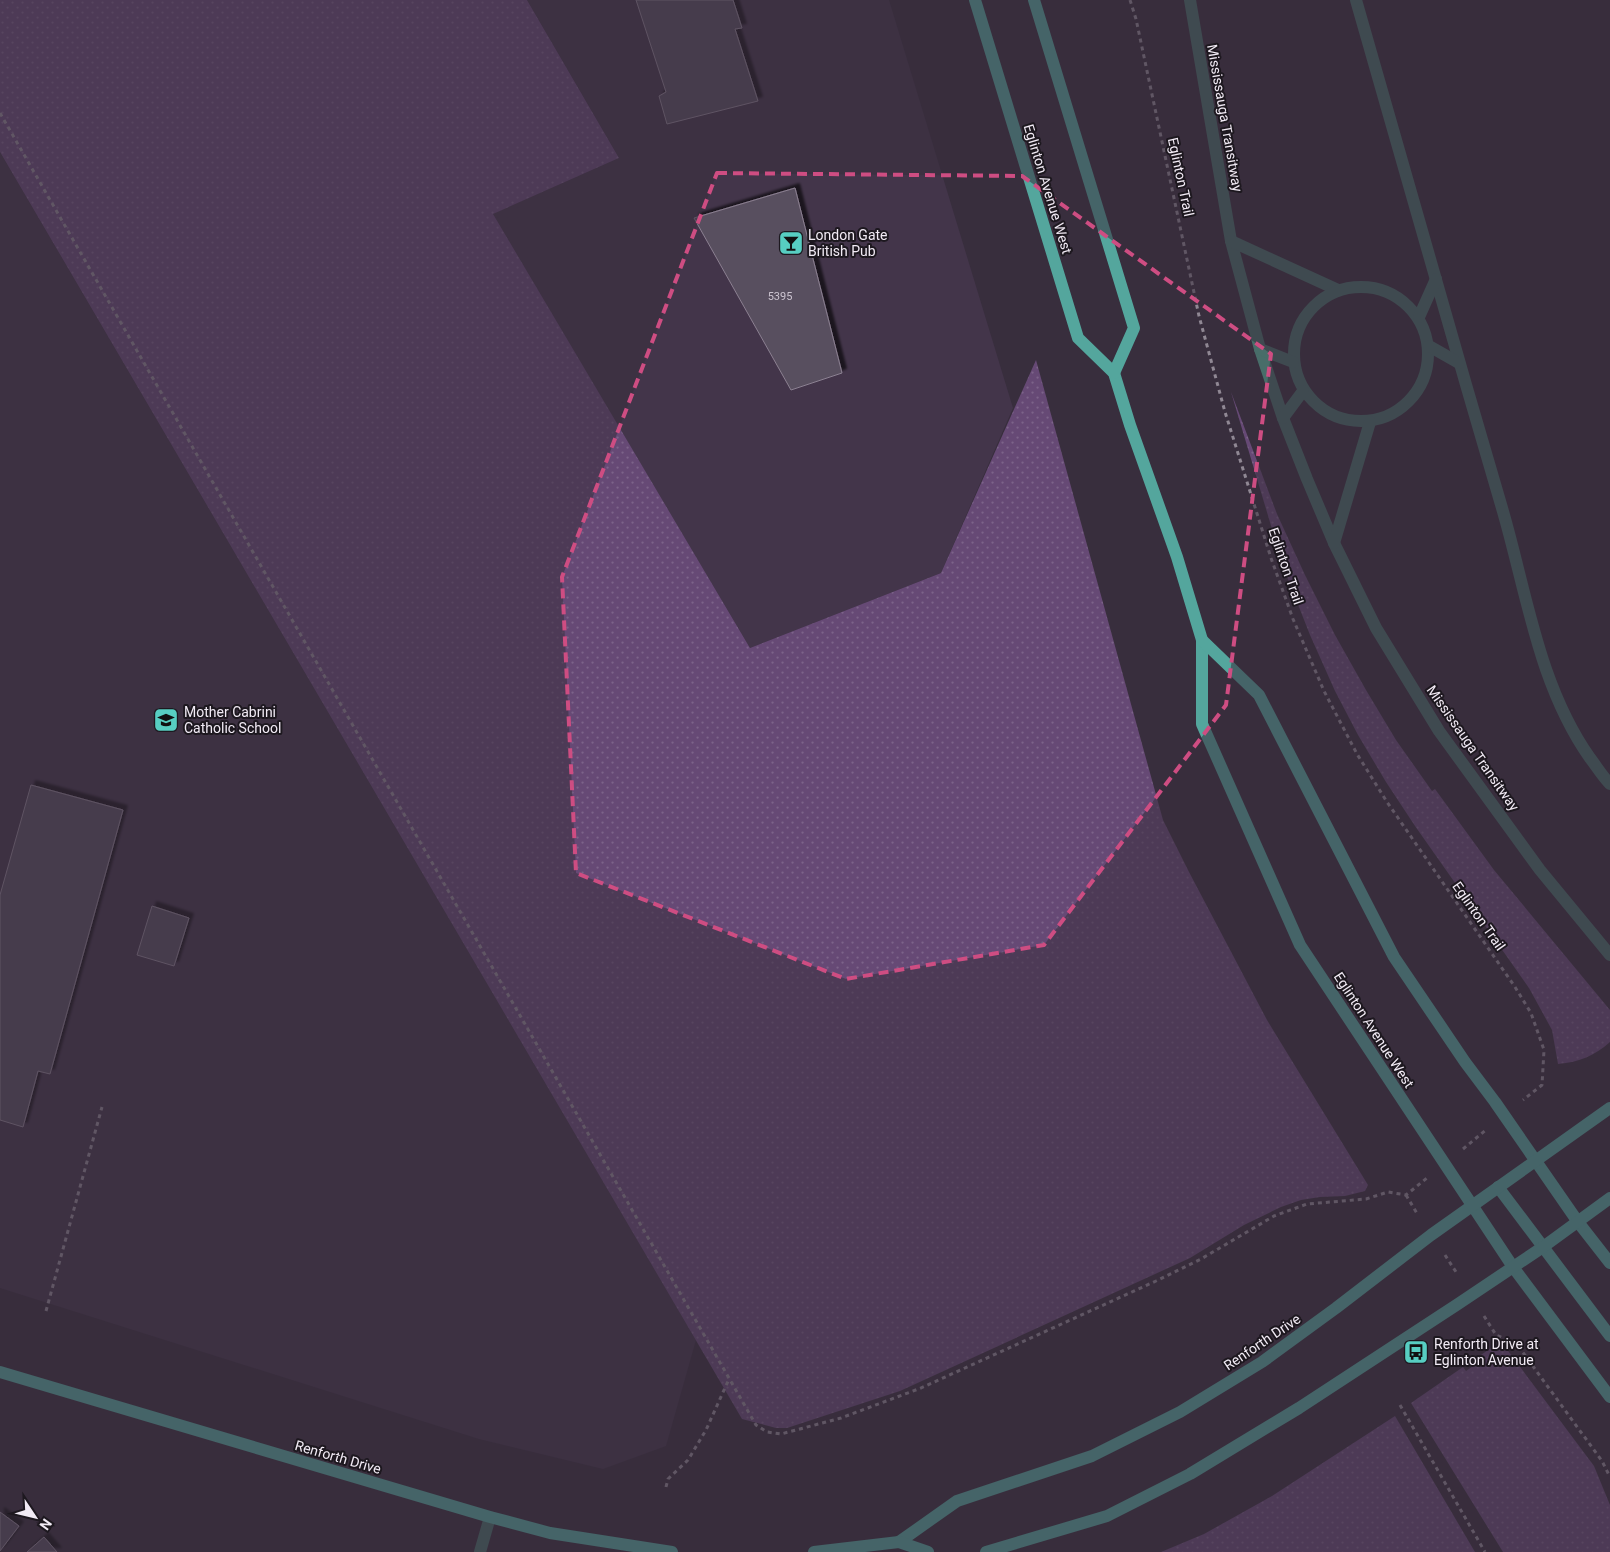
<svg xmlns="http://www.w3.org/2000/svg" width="1610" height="1552" viewBox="0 0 1610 1552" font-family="Roboto,sans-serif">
  <defs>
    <pattern id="grass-dots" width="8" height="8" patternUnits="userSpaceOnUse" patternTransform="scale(1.25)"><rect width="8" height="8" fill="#664975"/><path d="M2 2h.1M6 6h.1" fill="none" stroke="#7c6389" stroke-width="1.8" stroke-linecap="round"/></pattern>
    <filter id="shadow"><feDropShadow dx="4.5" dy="-4.5" stdDeviation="1" flood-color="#0009"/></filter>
  </defs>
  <rect width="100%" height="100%" fill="#382e3d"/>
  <g fill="#43354a">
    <polygon points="527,0 889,0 1013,408 941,573 750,648 492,214 619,158"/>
    <polygon points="0,152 696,1340 666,1446 603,1469 479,1439 0,1288"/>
  </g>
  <g fill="url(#grass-dots)">
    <polygon points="0,0 527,0 619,158 493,214 750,648 941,573 1036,360 1163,820 1189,872 1267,1020 1368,1185 1365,1191 1345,1196 1320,1197 1301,1200 1281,1207 1244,1225 1190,1258 900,1391 787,1428 776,1428 742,1419 0,152"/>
    <path d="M1231,392L1277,514L1305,575L1335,635L1366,690L1396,740L1432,791L1435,789L1494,870L1610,1010V1042C1594,1056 1580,1062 1558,1064L1552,1030L1529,988L1415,826L1386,782L1358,735L1335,691L1310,635L1284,569Z"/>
    <polygon points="1495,1345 1500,1345 1506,1348 1594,1466 1610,1505 1610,1552 1503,1552 1411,1403 1463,1367 1466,1371 1483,1359 1481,1355"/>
    <polygon points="1395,1416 1475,1552 1161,1552 1204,1534 1272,1496"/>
  </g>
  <g fill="#594f5f" stroke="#8c8192" filter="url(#shadow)">
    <polygon points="636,0 733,0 742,28 735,29 758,101 667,124 659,96 666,92"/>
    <polygon points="795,188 842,373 791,390 694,218"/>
    <polygon points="31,785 123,810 50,1074 38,1071 23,1127 0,1120 0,895"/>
    <polygon points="152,906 189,918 174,966 137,955"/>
    <polygon points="0,1512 19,1526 0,1551"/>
    <polygon points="44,1537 57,1552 27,1552"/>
  </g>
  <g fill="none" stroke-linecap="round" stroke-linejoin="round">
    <g stroke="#908894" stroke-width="3" stroke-dasharray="4 4" stroke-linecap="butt">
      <polyline points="1130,0 1136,19 1199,316 1225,412 1271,558 1293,619 1324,691 1357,754 1387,802 1515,987 1531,1013 1544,1050 1542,1085 1523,1100"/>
      <polyline points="0,113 756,1425 767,1432 781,1434 841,1418 921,1388 1156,1281 1201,1259 1274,1216 1307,1204 1366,1199 1388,1192 1406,1195 1427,1178"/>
      <polyline points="1463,1149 1487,1129"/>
      <polyline points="1406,1195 1418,1215"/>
      <polyline points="1445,1255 1458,1275"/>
      <polyline points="46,1311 102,1107"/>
      <polyline points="1484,1316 1496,1335 1516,1343 1602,1461 1610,1477"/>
      <polyline points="1400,1405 1485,1552"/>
      <polyline points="666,1487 668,1479 688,1460 706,1430 729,1379"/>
    </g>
    <g stroke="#486d69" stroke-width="12">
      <polyline points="1190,0 1231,241 1260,349 1283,418 1307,479 1334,543 1376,628 1439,731 1540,870 1610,955"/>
      <path d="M1356,0C1405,169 1452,339 1502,508C1527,593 1538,684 1590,758C1597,767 1602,776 1610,784"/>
      <polyline points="1231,241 1338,290"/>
      <circle cx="1361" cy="354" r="67"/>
      <polyline points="1419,317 1436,279"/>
      <polyline points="1429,346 1459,363"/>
      <polyline points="1260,349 1293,362"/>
      <polyline points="1283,418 1303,391"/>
      <polyline points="1334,543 1370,422"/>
      <polyline points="480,1552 490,1517"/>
    </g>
    <g stroke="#54a69d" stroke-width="12">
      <polyline points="975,0 1078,338 1114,373 1130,425 1177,557 1202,640 1202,724 1300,945 1513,1267 1610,1397"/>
      <polyline points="1034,0 1134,328 1114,373"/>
      <polyline points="1202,640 1259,695 1394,957 1465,1062 1495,1102 1578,1222 1610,1263"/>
      <polyline points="1498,1187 1610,1336"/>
      <polyline points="0,1372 490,1517 550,1533 672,1552"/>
      <polyline points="899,1542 957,1501 1092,1456 1180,1412 1262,1362 1336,1308 1431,1235 1610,1108"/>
      <polyline points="814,1552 899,1542 928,1552"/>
      <polyline points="986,1552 1107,1516 1190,1474 1299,1408 1458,1304 1543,1247 1610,1198"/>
    </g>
  </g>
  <path d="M0 0H1610V1552H0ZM717,173L1022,176L1271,354L1226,705L1044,945L846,979L576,873L562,577Z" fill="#382e3d" fill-opacity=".55" fill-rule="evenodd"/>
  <path fill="none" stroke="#ce4d82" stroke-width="4" stroke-dasharray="10 6" stroke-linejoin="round" d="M717,173L1022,176L1271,354L1226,705L1044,945L846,979L576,873L562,577Z"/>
  <defs>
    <symbol id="bar-square" viewBox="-11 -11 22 22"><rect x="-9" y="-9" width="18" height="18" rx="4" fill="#57cec2" stroke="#1d181f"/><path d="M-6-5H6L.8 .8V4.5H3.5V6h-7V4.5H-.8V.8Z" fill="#111"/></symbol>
    <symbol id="school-square" viewBox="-11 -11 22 22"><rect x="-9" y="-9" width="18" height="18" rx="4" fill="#57cec2" stroke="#1d181f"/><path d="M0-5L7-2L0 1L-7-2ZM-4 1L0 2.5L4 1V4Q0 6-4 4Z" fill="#111"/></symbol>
    <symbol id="bus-square" viewBox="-11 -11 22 22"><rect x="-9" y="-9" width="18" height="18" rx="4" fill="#57cec2" stroke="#1d181f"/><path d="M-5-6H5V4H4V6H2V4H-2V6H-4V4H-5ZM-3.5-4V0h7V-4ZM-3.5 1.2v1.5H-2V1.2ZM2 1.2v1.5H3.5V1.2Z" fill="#111"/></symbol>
  </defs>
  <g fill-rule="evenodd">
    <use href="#bar-square" x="777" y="229" width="28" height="28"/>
    <use href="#school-square" x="152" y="706" width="28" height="28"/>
    <use href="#bus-square" x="1402" y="1338" width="28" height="28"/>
  </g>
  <g text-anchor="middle" stroke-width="4" stroke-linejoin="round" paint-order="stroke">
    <g font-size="11" fill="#ccc4d0">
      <text x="780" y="300">5395</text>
    </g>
    <g font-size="14" fill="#f2ebf5" stroke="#1d181f">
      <text transform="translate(1225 118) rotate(80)" y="5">Mississauga Transitway</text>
      <text transform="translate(1181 177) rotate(78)" y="5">Eglinton Trail</text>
      <text transform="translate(1048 189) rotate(73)" y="5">Eglinton Avenue West</text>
      <text transform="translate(1286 566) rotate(71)" y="5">Eglinton Trail</text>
      <text transform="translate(1473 748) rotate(55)" y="5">Mississauga Transitway</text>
      <text transform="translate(1479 916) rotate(55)" y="5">Eglinton Trail</text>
      <text transform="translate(1374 1030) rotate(57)" y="5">Eglinton Avenue West</text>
      <text transform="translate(1262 1342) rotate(-34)" y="5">Renforth Drive</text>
      <text transform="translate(338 1457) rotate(16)" y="5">Renforth Drive</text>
    </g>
    <g font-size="14" fill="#f2ebf5" stroke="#1d181f" text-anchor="start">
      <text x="808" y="240">London Gate<tspan x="808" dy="16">British Pub</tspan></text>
      <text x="184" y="717">Mother Cabrini<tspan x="184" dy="16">Catholic School</tspan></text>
      <text x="1434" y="1349">Renforth Drive at<tspan x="1434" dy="16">Eglinton Avenue</tspan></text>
    </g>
  </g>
  <g transform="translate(35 1517) rotate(125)" stroke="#1d181f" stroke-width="4" paint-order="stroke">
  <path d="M0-4L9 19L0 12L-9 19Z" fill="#f2ebf5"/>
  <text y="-8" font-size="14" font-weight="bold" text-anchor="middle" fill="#f2ebf5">N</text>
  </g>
</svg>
